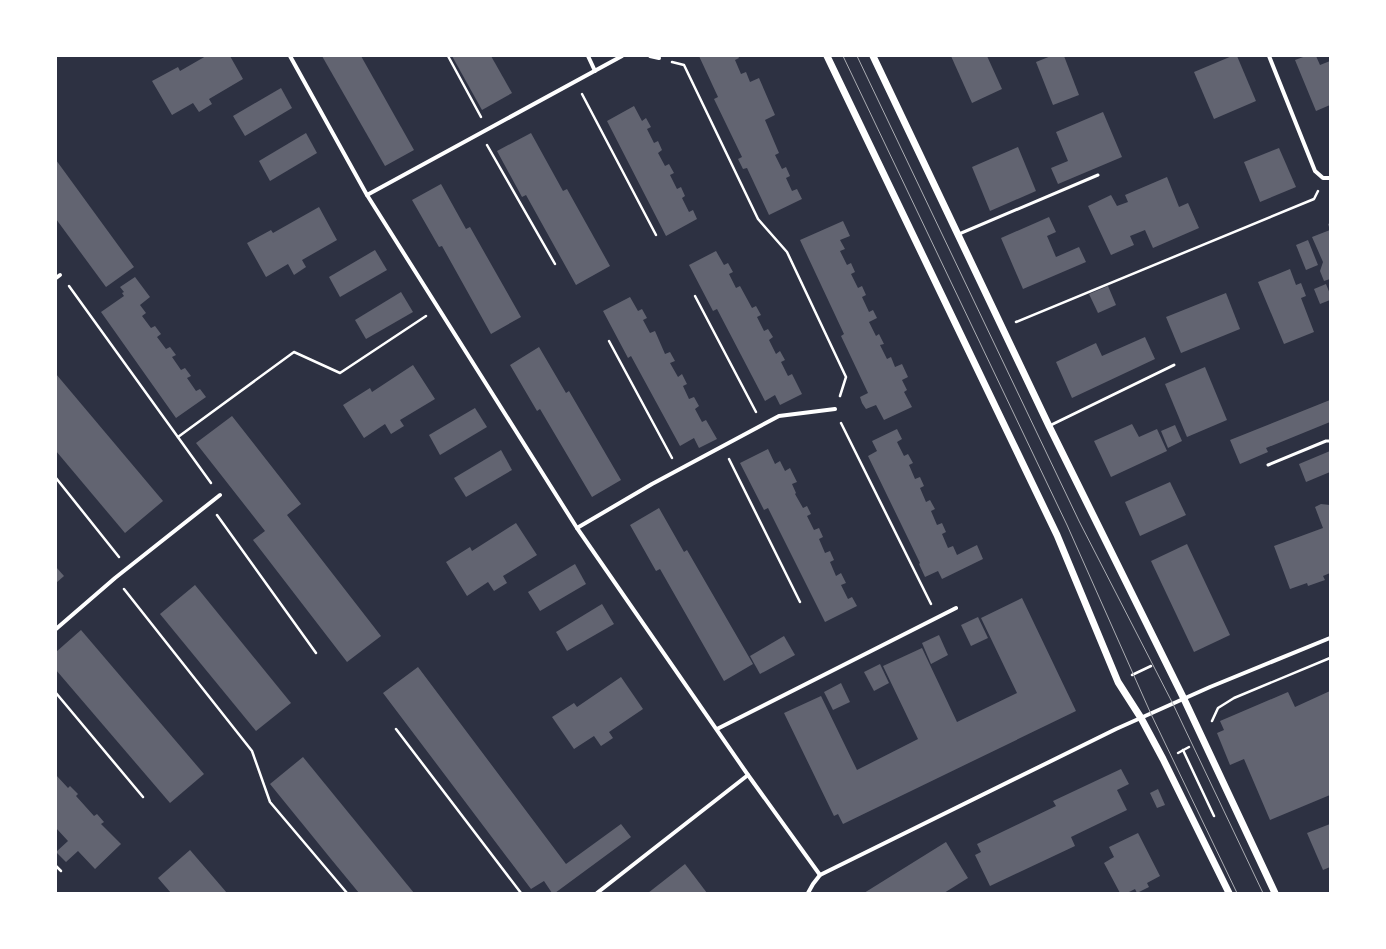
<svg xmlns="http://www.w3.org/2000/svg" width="1386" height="949" viewBox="0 0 1386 949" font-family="'Alegreya Sans',sans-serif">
  <rect width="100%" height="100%" fill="#2d3142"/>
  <g fill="#626471">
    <polygon points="206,56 230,56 243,79 209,99 212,104 199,112 193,103 172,115 152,81 178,67 180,71"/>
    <polygon points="322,56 361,56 414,150 385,166"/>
    <polygon points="452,56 491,56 512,93 482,110"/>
    <polygon points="699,56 738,56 739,58 735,60 741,74 746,72 750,82 759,78 775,115 765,120 779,153 775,155 782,169 786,167 790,176 786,178 792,191 797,189 802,199 769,215 747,168 743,169 738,159 742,157 714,99 718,97"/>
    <polygon points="951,56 987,56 1002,89 972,103"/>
    <polygon points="1051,56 1064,56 1079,95 1053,105 1036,62"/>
    <polygon points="1232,56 1237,56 1256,101 1214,119 1194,72"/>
    <polygon points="1306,56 1316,56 1320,65 1330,61 1330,105 1316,111 1295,60"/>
    <polygon points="281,88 292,108 245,136 233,116"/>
    <polygon points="634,106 642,121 646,118 651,127 647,129 654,143 658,141 662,150 658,153 665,166 669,164 674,173 670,175 677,189 681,187 685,196 682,198 689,212 693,210 697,219 666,236 607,121"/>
    <polygon points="1103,112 1122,157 1058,184 1051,168 1068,161 1056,132"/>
    <polygon points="306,133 317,153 270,181 259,161"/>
    <polygon points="531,133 563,191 567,189 610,266 576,285 526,195 522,197 497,151"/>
    <polygon points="1018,147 1036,191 990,211 972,167"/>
    <polygon points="1279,148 1296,187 1260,202 1244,162"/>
    <polygon points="56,160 134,267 106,287 56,219"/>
    <polygon points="1167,177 1179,207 1188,203 1199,228 1153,248 1145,230 1130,236 1134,245 1111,255 1088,206 1111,195 1117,206 1128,202 1125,195"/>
    <polygon points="441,184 466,229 470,227 521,317 491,334 442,246 439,247 412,200"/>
    <polygon points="319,207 337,240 302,260 306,267 294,275 288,264 266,277 247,243 271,230 273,233"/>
    <polygon points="1049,217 1056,232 1047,236 1056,257 1079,247 1086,262 1023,289 1001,238"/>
    <polygon points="843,221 850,236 840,240 845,249 840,251 847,265 851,263 855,272 851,274 858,288 862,286 866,295 862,297 869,312 873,310 877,318 869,322 876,336 879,334 884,344 880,345 887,359 891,357 895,367 902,364 908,377 902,380 907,390 904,392 912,407 884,420 876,405 866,409 862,403 860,397 868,393 841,336 844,334 800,240"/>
    <polygon points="1330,223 1330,279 1324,281 1320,271 1323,262 1312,237 1330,230 1328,224"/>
    <polygon points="1308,240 1318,265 1306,270 1296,245"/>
    <polygon points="375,250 387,270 340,297 329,277"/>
    <polygon points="716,251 724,265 728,263 733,272 729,274 736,288 740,286 752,308 756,306 761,315 757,317 764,331 768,329 773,337 769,340 776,354 780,351 785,360 781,362 788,376 792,374 802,394 780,405 775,395 765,401 717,309 713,311 689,265"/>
    <polygon points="1290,269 1296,285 1301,283 1306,296 1301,298 1314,332 1284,344 1258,282"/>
    <polygon points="135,277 150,297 140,305 146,313 142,316 151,328 155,326 161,334 157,337 166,349 170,347 176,355 172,357 181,370 185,368 191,376 187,378 196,391 200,389 206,397 176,418 101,312 124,296 122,293 124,292 120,287"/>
    <polygon points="1326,284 1330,294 1330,300 1320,304 1314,289"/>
    <polygon points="1108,286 1116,305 1098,313 1089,294"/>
    <polygon points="401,292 413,312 366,339 355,320"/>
    <polygon points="1226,293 1240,329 1181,353 1166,317"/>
    <polygon points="630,297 638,311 642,309 647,318 643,320 650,333 655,331 665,354 670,352 675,361 670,363 678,377 682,374 687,384 683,386 689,399 694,397 699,406 695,409 702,422 706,420 717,439 699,448 694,438 680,446 631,356 628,358 603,311"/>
    <polygon points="1145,337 1155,359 1072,398 1056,362 1096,343 1102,356"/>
    <polygon points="539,347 566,393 569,391 621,480 592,497 540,409 537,411 510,365"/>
    <polygon points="413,365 435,399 400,420 404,426 391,434 385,424 364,438 343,405 370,388 372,392"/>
    <polygon points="1205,367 1227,420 1187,437 1165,384"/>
    <polygon points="56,374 163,501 125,533 56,451"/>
    <polygon points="1330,400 1330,422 1266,448 1268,452 1240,464 1230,440"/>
    <polygon points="475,408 487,427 440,455 429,435"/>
    <polygon points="232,416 301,504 287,515 381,636 347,662 253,540 265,531 196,443"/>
    <polygon points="1132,424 1139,437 1157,429 1167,451 1111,477 1094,441"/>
    <polygon points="1175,425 1182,441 1168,448 1161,431"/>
    <polygon points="897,429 902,439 897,442 904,456 908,454 913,463 909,465 915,479 920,477 924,486 920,488 926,502 930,500 935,509 931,511 937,525 942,523 946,532 942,534 948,548 953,546 957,555 977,545 983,559 942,579 938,571 925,577 919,564 920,563 868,456 877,451 872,441"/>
    <polygon points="768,449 775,464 780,461 785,471 790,468 797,482 792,484 796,493 795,494 803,508 807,506 811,514 807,516 814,530 819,528 823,537 819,539 825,553 830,551 834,560 830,562 836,576 841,573 846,583 841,585 848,599 852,597 857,606 825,622 768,508 764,510 740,463"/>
    <polygon points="501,450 512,470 466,497 454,478"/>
    <polygon points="1330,451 1330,472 1306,482 1299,464"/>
    <polygon points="1170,482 1186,515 1140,536 1125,502"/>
    <polygon points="1321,504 1330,505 1330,573 1323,576 1325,580 1308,586 1307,583 1290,589 1274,546 1323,528 1315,507"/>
    <polygon points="659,508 684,552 687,550 753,664 724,681 660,569 656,571 630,525"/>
    <polygon points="516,523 537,555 503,576 507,583 494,591 488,582 467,596 446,562 470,547 472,551"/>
    <polygon points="1187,544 1230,635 1194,652 1151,561"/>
    <polygon points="575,564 586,584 540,611 528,592"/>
    <polygon points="56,567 64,576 56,583"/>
    <polygon points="195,585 291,703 256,731 160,614"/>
    <polygon points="1022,598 1076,711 843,824 838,814 834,816 784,713 821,696 857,770 918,739 883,666 922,648 957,722 1017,693 981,618"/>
    <polygon points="602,604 614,624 567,651 556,632"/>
    <polygon points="978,617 988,638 971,646 961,625"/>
    <polygon points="81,630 204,774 170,803 56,670 56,652"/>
    <polygon points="939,635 948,655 931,664 922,643"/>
    <polygon points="784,636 795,655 760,674 750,656"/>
    <polygon points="880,664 889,683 874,691 864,672"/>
    <polygon points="418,667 566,864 621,824 631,837 555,893 552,893 544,881 531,889 383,693"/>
    <polygon points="621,677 643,709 609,732 613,738 601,746 594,736 574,749 552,717 574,703 577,707"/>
    <polygon points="841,683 850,702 833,710 824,692"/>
    <polygon points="1330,691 1330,795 1270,820 1244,759 1230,765 1217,733 1224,730 1220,721 1288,692 1295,707"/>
    <polygon points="303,757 414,893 359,893 331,859 270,784"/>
    <polygon points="1121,769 1129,784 1117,790 1127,810 1071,837 1075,846 990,886 975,855 981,852 977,844 1056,806 1053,801"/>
    <polygon points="56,775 68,788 70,786 78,794 76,796 94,816 97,814 104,822 101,824 121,844 95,869 78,851 66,862 56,852 68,841 56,828"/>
    <polygon points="1158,789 1165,805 1157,808 1150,793"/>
    <polygon points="1330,824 1330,867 1323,870 1307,833"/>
    <polygon points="1138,833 1160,876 1147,883 1149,887 1137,893 1135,889 1127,893 1120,893 1104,863 1114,857 1109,847"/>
    <polygon points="946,842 968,878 944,893 864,893"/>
    <polygon points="190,850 227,893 171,893 158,878"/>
    <polygon points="685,864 707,893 648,893"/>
  </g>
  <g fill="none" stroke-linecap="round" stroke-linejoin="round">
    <g stroke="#fff" stroke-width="2.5">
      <polyline points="448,56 481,117"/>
      <polyline points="672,62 684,65 758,219 787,252 846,377 840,396"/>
      <polyline points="582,94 656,235"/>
      <polyline points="487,145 555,264"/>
      <polyline points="69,286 211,483"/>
      <polyline points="695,296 756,412"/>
      <polyline points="1016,322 1314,199 1318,191"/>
      <polyline points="609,341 672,458"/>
      <polyline points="841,423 931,604"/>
      <polyline points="178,437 294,352 340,373 426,316"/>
      <polyline points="729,459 800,602"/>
      <polyline points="56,478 119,557"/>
      <polyline points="217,515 316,653"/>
      <polyline points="124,589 252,751 270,802 347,893"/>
      <polyline points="1132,675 1151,666"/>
      <polyline points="56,693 143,797"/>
      <polyline points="1212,721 1218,708 1234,698 1330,658"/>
      <polyline points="396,729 521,893"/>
      <polyline points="1183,750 1214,816"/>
      <polyline points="1178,753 1189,747"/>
      <polyline points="56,866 61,871"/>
    </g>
    <g stroke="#fff" stroke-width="3">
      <polyline points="959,234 1098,175"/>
      <polyline points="1049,426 1174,365"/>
      <polyline points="1268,465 1326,441 1330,441"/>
    </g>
    <g stroke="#fff" stroke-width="4">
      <polyline points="290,56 367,195 577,528 748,775 820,875"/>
      <polyline points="588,56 595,71"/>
      <polyline points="650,56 659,58"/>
      <polyline points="1269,56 1315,171 1323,178 1330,178"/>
      <polyline points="367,195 622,56"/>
      <polyline points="56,278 60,275"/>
      <polyline points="577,528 652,484 779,416 835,409"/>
      <polyline points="56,629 115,578 220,495"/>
      <polyline points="717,729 956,608"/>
      <polyline points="597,893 748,775"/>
      <polyline points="808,893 813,884 820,875 1116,729 1210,687 1330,638"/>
    </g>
    <g stroke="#fff" stroke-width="7">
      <polyline points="827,56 1057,535 1118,682 1141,718 1163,759 1229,893"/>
      <polyline points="873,56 1049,426 1184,699 1275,893"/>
    </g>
    <g stroke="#abadb3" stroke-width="1">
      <polyline points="843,56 1067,525 1151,714 1237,893"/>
      <polyline points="857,56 1079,521 1173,704 1263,893"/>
    </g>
  </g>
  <rect width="1386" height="949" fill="none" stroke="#ffffff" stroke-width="114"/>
</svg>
